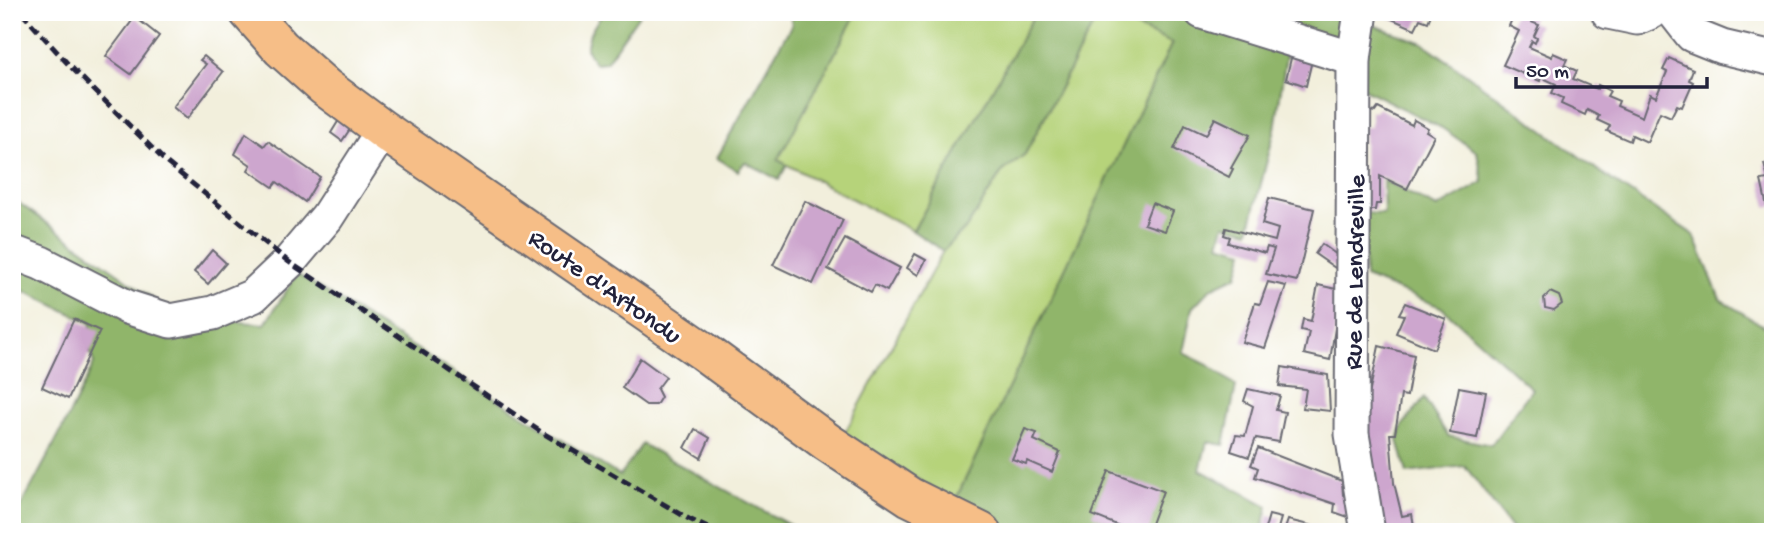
<svg xmlns="http://www.w3.org/2000/svg" width="1785" height="544" viewBox="0 0 1785 544" font-family="'Gochi Hand',sans-serif">
  <rect width="100%" height="100%" fill="#fff"/>
  <filter id="ink" filterUnits="userSpaceOnUse"><feTurbulence type="fractalNoise" baseFrequency=".0143" numOctaves="2"/><feDisplacementMap in="SourceGraphic" scale="14" xChannelSelector="R" yChannelSelector="G"/><feConvolveMatrix kernelMatrix="1 2 1 2 8 2 1 2 1" color-interpolation-filters="sRGB"/></filter>
  <filter id="wash" filterUnits="userSpaceOnUse"><feTurbulence type="fractalNoise" baseFrequency=".00686" numOctaves="4" result="noise"/><feDisplacementMap in="SourceGraphic" scale="28" xChannelSelector="R" yChannelSelector="G"/><feGaussianBlur stdDeviation="1.57" result="paint"/><feColorMatrix in="noise" values="0 0 0 0 0 0 0 0 0 0 0 0 0 0 0 0 0 1.4 0 .05"/><feComposite in="paint" operator="in"/></filter>
  <g filter="url(#wash)">
    <rect width="100%" height="100%" fill="#f2efdc"/>
    <g fill="#b6d37a" stroke="#6c7a5a" stroke-width="2">
      <polygon points="857,12 1036,12 913,231 778,160"/>
      <polygon points="1100,12 1172,43 955,501 843,436 943,251 967,227 1002,172 1025,154"/>
    </g>
    <g fill="#90b56a" stroke="#596c52" stroke-width="2">
      <polygon points="603,12 641,12 606,62 595,63 586,49 590,33"/>
      <polygon points="789,12 857,12 778,160 787,165 779,180 745,162 738,171 717,158 792,24"/>
      <polygon points="1036,12 1100,12 1025,154 1002,172 967,227 943,251 913,231"/>
      <polygon points="1103,12 1337,12 1423,43 1620,186 1694,235 1720,299 1773,332 1773,532 1514,532 1465,466 1407,473 1398,440 1403,425 1424,398 1448,436 1491,445 1532,389 1441,307 1365,277 1363,213 1384,214 1383,180 1437,208 1483,182 1477,152 1442,128 1344,79 1349,61 1288,43 1275,129 1249,231 1224,225 1219,244 1244,251 1237,276 1211,288 1192,308 1183,353 1210,366 1236,386 1224,445 1207,442 1200,470 1268,506 1262,532 943,532 955,501 1172,43"/>
      <path d="M12,198L179,317L265,324L297,274L620,476L642,444L802,532H12V523C40,470 70,418 94,363L89,348L91,323L12,285Z"/>
    </g>
    <g id="blocks">
      <g fill="#cda6ce">
        <polygon points="1389,12 1432,12 1428,22 1420,19 1415,29 1387,17"/>
        <polygon points="1509,12 1535,12 1531,22 1539,25 1534,36 1537,38 1535,43 1532,41 1529,47 1552,57 1553,53 1567,59 1564,65 1577,71 1573,79 1597,89 1598,85 1610,91 1607,96 1619,101 1617,106 1642,117 1650,94 1656,97 1667,72 1663,70 1669,58 1693,69 1689,80 1693,82 1682,107 1677,105 1671,117 1660,112 1647,142 1632,135 1630,141 1607,131 1610,126 1597,120 1599,116 1587,110 1585,115 1561,104 1563,98 1552,93 1556,84 1541,77 1540,81 1503,65 1519,31 1509,26 1514,14"/>
        <polygon points="135,17 159,36 131,74 106,56"/>
        <polygon points="1293,50 1313,56 1306,86 1286,79"/>
        <polygon points="204,56 223,72 187,119 173,107 206,64 200,60"/>
        <polygon points="1378,108 1412,125 1414,120 1428,128 1426,131 1434,136 1407,189 1380,176 1380,204 1376,204 1375,210 1365,210 1364,127 1371,127 1371,111 1375,112"/>
        <polygon points="1215,118 1250,135 1231,168 1233,169 1229,177 1174,149 1185,125 1206,135"/>
        <polygon points="339,120 350,129 342,141 331,133"/>
        <polygon points="246,133 264,146 268,141 320,177 305,202 277,182 273,187 248,170 251,165 235,154"/>
        <polygon points="1773,162 1773,205 1767,207 1761,180 1768,179 1764,164"/>
        <polygon points="1269,198 1314,209 1297,281 1266,274 1274,249 1267,247 1265,253 1228,243 1230,237 1224,235 1226,228 1275,241 1278,229 1262,224"/>
        <polygon points="805,201 843,220 813,284 773,265"/>
        <polygon points="1152,203 1173,211 1165,231 1144,224"/>
        <polygon points="845,239 900,268 887,291 875,285 871,292 828,269"/>
        <polygon points="1322,244 1341,258 1341,272 1315,254"/>
        <polygon points="212,250 226,263 208,284 194,272"/>
        <polygon points="915,254 926,260 918,275 907,268"/>
        <polygon points="1268,282 1286,286 1265,348 1242,342 1255,303 1260,304"/>
        <polygon points="1318,285 1341,290 1330,360 1304,354 1309,332 1301,330 1303,319 1311,321"/>
        <polygon points="1550,292 1559,296 1562,304 1554,310 1545,308 1544,298"/>
        <polygon points="1405,303 1446,319 1434,349 1396,333 1404,315 1399,314"/>
        <polygon points="74,319 100,331 68,399 42,387"/>
        <polygon points="1379,346 1414,355 1407,396 1401,395 1395,434 1390,434 1394,483 1402,516 1412,514 1415,532 1380,532 1365,415"/>
        <polygon points="640,358 666,377 657,389 661,397 656,405 646,405 622,388"/>
        <polygon points="1282,367 1328,375 1330,411 1303,408 1306,389 1279,386"/>
        <polygon points="1459,387 1486,392 1477,438 1450,433"/>
        <polygon points="1248,389 1280,396 1276,410 1285,412 1279,442 1256,438 1249,457 1231,451 1236,435 1245,436 1253,406 1244,401"/>
        <polygon points="695,429 710,438 701,458 685,448"/>
        <polygon points="1025,429 1037,433 1034,440 1060,452 1052,472 1027,461 1026,464 1012,459"/>
        <polygon points="1258,448 1342,481 1343,495 1346,497 1351,518 1334,512 1335,504 1255,477 1258,468 1251,465"/>
        <polygon points="1109,471 1163,491 1148,532 1134,532 1092,515"/>
        <polygon points="1269,515 1281,518 1277,532 1264,532"/>
        <polygon points="1288,520 1317,527 1315,532 1284,532"/>
      </g>
    </g>
  </g>
  <g filter="url(#ink)">
    <use href="#blocks" fill-opacity="0" stroke="#6b6a73" stroke-width="2"/>
    <g fill="none" stroke-linecap="round" stroke-linejoin="round">
      <defs>
        <g id="minor">
          <polyline points="1202,12 1354,59"/>
          <polyline points="1361,12 1354,59 1352,434 1368,532"/>
          <polyline points="1608,12 1637,18 1651,12"/>
          <polyline points="1674,12 1692,35 1722,47 1773,59"/>
          <polyline points="12,252 41,263 127,307 171,321 213,313 253,296 289,262 327,217 383,130"/>
        </g>
        <polyline id="major" points="249,12 281,48 325,87 383,130 703,351 827,442 910,497 981,532"/>
      </defs>
      <use href="#minor" stroke="#6b6a73" stroke-width="37"/>
      <use href="#major" stroke="#6b6a73" stroke-width="42"/>
      <use href="#minor" stroke="#fff" stroke-width="33"/>
      <use href="#major" stroke="#f6be87" stroke-width="38"/>
      <polyline stroke="#22223b" stroke-width="5" stroke-dasharray="10 5" stroke-linecap="butt" points="21,12 69,65 167,163 289,262 541,432 689,519 716,532"/>
    </g>
  </g>
  <g text-anchor="middle" stroke-width="5" stroke-linejoin="round" paint-order="stroke">
    <g font-size="26" fill="#22223b" stroke="#fff">
      <text transform="translate(1353 272) rotate(-89)" y="9">Rue de Lendreville</text>
      <text transform="translate(606 285) rotate(35)" y="9">Route d'Artondu</text>
    </g>
  </g>
  <rect width="1785" height="544" fill="none" stroke="#fff" stroke-width="42"/>
  <path d="M1516 77v10h191v-10" fill="none" stroke="#22223b" stroke-width="3.5"/>
  <text x="1526" y="77" font-size="21" fill="#22223b" stroke="#ffffff" stroke-width="5" paint-order="stroke">50 m</text>
</svg>
